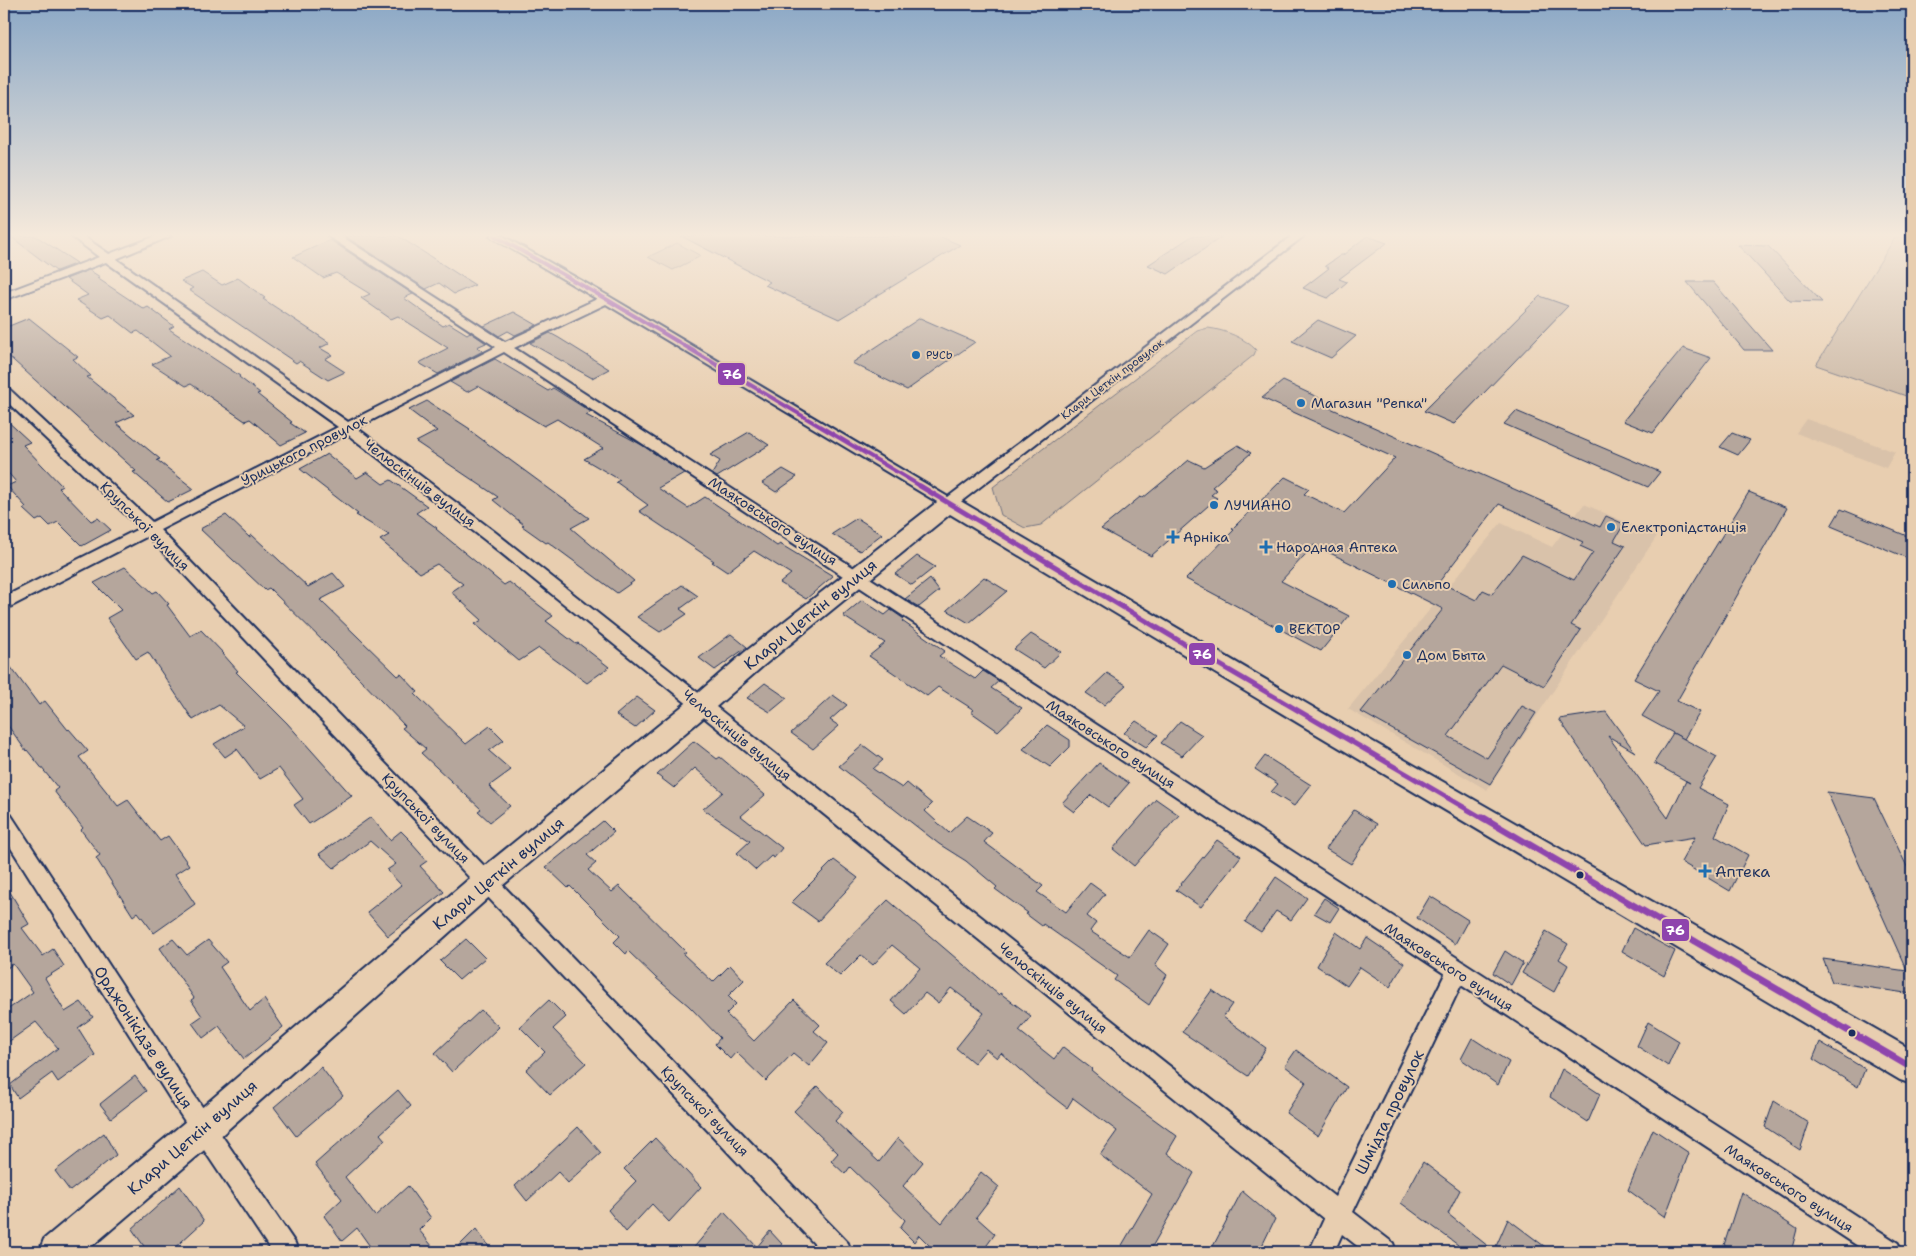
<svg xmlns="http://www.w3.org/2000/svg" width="1916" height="1256" viewBox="0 0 1916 1256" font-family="'Shantell Sans',sans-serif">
  <rect width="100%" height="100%" fill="#e8ceb0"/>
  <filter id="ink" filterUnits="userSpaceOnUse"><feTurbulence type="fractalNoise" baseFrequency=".02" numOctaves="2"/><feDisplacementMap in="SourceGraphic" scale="10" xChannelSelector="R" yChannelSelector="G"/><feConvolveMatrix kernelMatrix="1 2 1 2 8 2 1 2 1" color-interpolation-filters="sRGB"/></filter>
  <g filter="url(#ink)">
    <g fill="#d9c2aa">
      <polygon points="1806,419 1895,452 1886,468 1796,433"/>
      <polygon points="1584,504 1657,536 1487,790 1348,709 1501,523 1552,547"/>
    </g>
    <g fill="#cab7a4" stroke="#727381">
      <polygon points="1896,236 1912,236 1912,398 1816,365"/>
      <polygon points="677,243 701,256 673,270 648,257"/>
      <path d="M1208,328C1225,330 1245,338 1256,350L1254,355L1041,525L1025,528L1001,515L993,487L1197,331Z"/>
    </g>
    <g fill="#b5a69c" stroke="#1b2f5e" fill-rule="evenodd">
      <polygon points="10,236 36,236 77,263 56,271"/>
      <polygon points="345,236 398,236 475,285 454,294 439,283 426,289"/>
      <polygon points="681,236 939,236 960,245 839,319 765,285 770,282"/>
      <polygon points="1192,236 1223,236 1168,274 1148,265"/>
      <polygon points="1367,236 1387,243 1339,279 1347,282 1328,298 1303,288 1329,268 1325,266 1341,255 1343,255"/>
      <polygon points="330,240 413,294 404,298 443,326 449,323 467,334 470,332 486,343 477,347 483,351 438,374 419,363 448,348 398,316 391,319 361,298 370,294 336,273 323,278 293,257"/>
      <polygon points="1738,245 1768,246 1822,302 1790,301"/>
      <polygon points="89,270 100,277 97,278 144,309 148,307 174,326 169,329 240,376 239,377 260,393 257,394 292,422 290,423 305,433 281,445 250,419 245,421 191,384 186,386 152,364 170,356 138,331 133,333 110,315 103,318 76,300 88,295 66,279"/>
      <polygon points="202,272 222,285 238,278 265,298 263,299 330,343 320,348 332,355 325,359 345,372 328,380 299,361 296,363 189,290 193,288 181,281"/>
      <polygon points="1687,282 1713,282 1772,350 1744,350"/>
      <polygon points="1540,296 1568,306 1454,424 1424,411"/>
      <polygon points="514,312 537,325 515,335 508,331 499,336 484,326"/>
      <polygon points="29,318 78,357 73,359 91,376 87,377 134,415 116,423 160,459 157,460 194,489 168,502 133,472 136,471 4,352 4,328"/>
      <polygon points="920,318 975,342 907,390 852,363"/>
      <polygon points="1318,320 1356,336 1331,358 1292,341"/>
      <polygon points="550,333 559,338 609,369 592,378 530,343"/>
      <polygon points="1683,348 1711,358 1653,433 1623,421"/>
      <polygon points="495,359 548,391 553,388 591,412 586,415 642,445 684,473 658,488 688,508 705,497 777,546 780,544 833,576 806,599 780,583 791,574 754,551 727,572 712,562 714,561 639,511 648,505 616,482 620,480 584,459 603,448 557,419 544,426 478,386 467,392 450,382"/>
      <path d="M1283,381L1332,404L1328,407L1600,527L1606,516L1624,524L1614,541L1625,546L1571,625L1581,630L1544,686L1501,664L1448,736L1487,758L1522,706L1536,713L1490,784L1361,712L1443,609L1314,545L1281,581L1349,616L1321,651L1186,579L1234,530L1232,529L1285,477L1309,489L1304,494L1344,513L1395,458L1262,398ZM1499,504L1583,542L1580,546L1593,552L1574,580L1522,555L1492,594L1483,590L1476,600L1439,582Z"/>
      <polygon points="427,401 470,429 469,430 589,518 571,528 634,581 617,593 548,542 546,543 522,526 524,525 493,500 498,497 416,442 437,431 409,410"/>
      <polygon points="1516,411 1660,472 1648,487 1504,424"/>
      <polygon points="4,418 30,442 23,445 62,486 59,488 91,521 98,518 111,530 82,546 58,522 50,526 42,518 36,521 23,509 26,507 7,486 16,482 4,468"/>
      <polygon points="749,432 769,445 717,477 712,474 720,461 710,455"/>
      <polygon points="1732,433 1750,440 1738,455 1720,447"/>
      <polygon points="1238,445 1251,453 1212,487 1217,490 1211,495 1217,498 1151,556 1101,529 1140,497 1143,498 1189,460 1204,467"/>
      <polygon points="327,454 357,478 367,472 383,484 391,480 427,506 416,513 437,528 436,529 504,585 509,582 553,616 546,621 576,644 578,643 609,667 587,683 539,648 519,661 475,624 482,620 451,592 463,584 437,564 420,573 380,540 389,535 356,515 358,514 300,469"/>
      <polygon points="783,469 797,477 776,492 762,483"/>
      <polygon points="1749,492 1787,508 1677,701 1700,712 1684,739 1642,716 1659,691 1634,679"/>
      <polygon points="1841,509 1912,538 1912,560 1831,526"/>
      <polygon points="226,515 249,537 252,535 308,587 333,573 345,587 320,600 398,676 401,674 418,692 415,694 466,744 490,726 504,740 489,751 511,770 489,786 510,806 490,822 478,811 481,809 421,753 426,749 402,728 405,726 334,652 269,588 265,590 200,529"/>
      <polygon points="857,518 882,534 860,551 832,534"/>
      <polygon points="917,556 935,567 912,585 895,574"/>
      <polygon points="125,567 153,593 157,591 169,604 167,605 190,636 201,630 224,654 223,654 238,671 236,672 287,723 352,796 309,824 294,805 303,799 279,768 260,779 237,749 225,757 214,744 244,726 219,705 193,720 148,652 136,659 107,618 121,610 94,583"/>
      <polygon points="984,577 1007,591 969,623 947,610"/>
      <polygon points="930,579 939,591 919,607 905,599"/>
      <polygon points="682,585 698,596 680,609 687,614 660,632 637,617"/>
      <polygon points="862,600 885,615 891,610 904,619 902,621 945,651 939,656 975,679 983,671 999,681 991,688 1022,708 998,731 971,712 974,710 938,687 927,696 869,656 885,643 843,616"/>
      <polygon points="731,634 747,647 715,670 699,658"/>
      <polygon points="1031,634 1061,652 1044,668 1014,649"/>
      <polygon points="4,658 39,705 45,701 68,730 69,729 88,751 79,757 118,806 128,800 160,841 168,836 189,865 175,874 195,904 154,933 138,912 133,916 96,858 100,855 81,830 83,828 54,791 58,788 27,750 26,751 4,720"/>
      <polygon points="1107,673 1126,685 1104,705 1086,693"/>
      <polygon points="765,683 787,698 770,712 747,698"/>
      <polygon points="833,695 847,705 830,720 839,726 813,749 791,733"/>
      <polygon points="637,697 655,710 635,728 616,715"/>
      <polygon points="1606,712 1635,752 1608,736 1668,818 1686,781 1690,783 1654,763 1673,733 1717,757 1698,788 1729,804 1715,836 1748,855 1730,891 1681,862 1695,837 1646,845 1559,719"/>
      <polygon points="1136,721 1158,735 1146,747 1124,733"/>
      <polygon points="1180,721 1202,735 1182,756 1161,743"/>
      <polygon points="1047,725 1070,740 1070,747 1050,767 1023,749"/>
      <polygon points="694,741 717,759 720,757 765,795 741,816 782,848 774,858 771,856 756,870 737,853 750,841 703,809 723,792 695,768 674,788 657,775"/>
      <polygon points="863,745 883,760 873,769 902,788 907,783 932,804 925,811 949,833 967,816 992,833 984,842 1043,886 1037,892 1066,912 1090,883 1105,894 1087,916 1096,923 1090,931 1130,957 1149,930 1169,944 1155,965 1167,975 1149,1005 1114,980 1117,976 1043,924 1042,926 1026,914 1028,913 995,889 997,887 966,861 939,844 839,766"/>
      <polygon points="1265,756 1311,785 1294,806 1271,792 1278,784 1255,769"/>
      <polygon points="1099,763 1129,783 1108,807 1091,795 1074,812 1062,803"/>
      <polygon points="1827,792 1874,798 1912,877 1912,994 1832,982 1823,959 1907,971"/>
      <polygon points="1156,799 1179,815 1134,866 1113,849"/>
      <polygon points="1354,810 1377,824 1351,864 1326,849"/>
      <polygon points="371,817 390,840 401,831 413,843 412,844 427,861 420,866 444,892 388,936 367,912 401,885 387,870 396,864 370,841 334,868 319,854"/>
      <polygon points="603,821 614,832 587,855 596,863 588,870 612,892 619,886 686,952 683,954 713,982 730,965 744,980 728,996 736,1004 726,1014 754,1041 794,1000 820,1025 814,1031 828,1043 809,1066 793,1053 766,1081 736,1052 730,1059 715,1044 720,1038 689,1006 656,978 628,951 626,954 614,942 620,936 570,886 568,888 546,867"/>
      <polygon points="1217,840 1241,856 1201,907 1176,890"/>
      <polygon points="834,860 858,878 818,921 792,902"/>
      <polygon points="1276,877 1307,898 1291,920 1276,911 1261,932 1245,922"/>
      <polygon points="4,882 29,924 22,928 43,956 53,949 64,966 45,978 65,1012 81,1002 93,1017 78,1028 95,1055 58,1082 52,1073 18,1098 10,1085 58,1048 36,1022 4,1045 4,1012 33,992 13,964 4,970"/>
      <polygon points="1430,896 1468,920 1455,944 1417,918"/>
      <polygon points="1324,898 1339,908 1330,922 1314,913"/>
      <polygon points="888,900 999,995 1000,993 1031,1016 1019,1031 1054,1059 1063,1047 1092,1069 1091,1070 1125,1098 1177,1136 1167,1153 1194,1173 1149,1252 1118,1252 1152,1194 1100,1155 1117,1131 1073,1098 1067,1108 1036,1084 1001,1053 997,1058 986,1049 974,1063 956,1048 984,1013 951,988 938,1003 925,993 906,1014 891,1001 920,968 892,945 873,965 861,955 840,976 824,963"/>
      <polygon points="1633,928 1675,951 1664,976 1622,951"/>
      <polygon points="1546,931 1568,944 1559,959 1568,965 1554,992 1522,973"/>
      <polygon points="1336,932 1360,949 1367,938 1404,963 1390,987 1360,967 1347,986 1317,966"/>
      <polygon points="173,939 187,955 208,940 227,962 220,967 250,1011 264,999 283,1027 244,1059 219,1026 203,1038 192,1023 202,1016 191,1000 194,998 160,948"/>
      <polygon points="466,939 485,958 459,980 440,961"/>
      <polygon points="1505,951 1523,963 1511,985 1493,973"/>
      <polygon points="1212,990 1232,1004 1223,1017 1266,1048 1248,1076 1182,1032"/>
      <polygon points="549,1000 566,1017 553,1029 586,1063 550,1095 526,1070 545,1052 520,1027"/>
      <polygon points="481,1010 499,1027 452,1072 435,1053"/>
      <polygon points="1648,1022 1679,1041 1668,1066 1637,1046"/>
      <polygon points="1472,1038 1509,1062 1498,1085 1461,1059"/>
      <polygon points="1820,1042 1865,1069 1858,1087 1813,1059"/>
      <polygon points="1296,1050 1347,1087 1318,1136 1286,1113 1306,1082 1285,1066"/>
      <polygon points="321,1067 343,1096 296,1136 274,1107"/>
      <polygon points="1562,1069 1600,1094 1588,1122 1550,1097"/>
      <polygon points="135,1076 146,1091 111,1118 100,1104"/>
      <polygon points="818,1086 843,1112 835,1121 879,1162 898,1138 923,1162 903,1186 942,1223 981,1172 999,1187 976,1217 995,1234 982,1252 936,1252 919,1235 914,1242 900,1228 905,1220 850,1167 845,1174 831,1161 838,1153 794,1111"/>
      <polygon points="398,1090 411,1106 380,1134 385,1140 345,1177 375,1216 408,1186 431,1218 419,1230 437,1252 374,1252 357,1228 342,1241 324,1216 342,1199 315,1164"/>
      <polygon points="1774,1101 1809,1123 1800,1150 1765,1127"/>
      <polygon points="578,1127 601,1153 568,1183 558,1172 527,1201 515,1186"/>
      <polygon points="1653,1129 1689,1153 1665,1217 1628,1190"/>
      <polygon points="104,1133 116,1155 70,1191 55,1171"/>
      <polygon points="655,1138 701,1187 669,1222 652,1204 626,1232 608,1210 636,1181 624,1169"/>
      <polygon points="1423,1162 1460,1190 1448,1214 1494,1251 1508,1219 1552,1252 1454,1252 1458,1245 1401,1203"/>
      <polygon points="180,1186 204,1221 170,1252 148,1252 132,1229"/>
      <polygon points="1242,1191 1275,1219 1259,1252 1210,1252"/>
      <polygon points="1741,1192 1797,1229 1791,1252 1735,1252 1724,1245"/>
      <polygon points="724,1212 757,1247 770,1231 782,1244 776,1252 690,1252"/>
      <polygon points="476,1229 493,1252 453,1252"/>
    </g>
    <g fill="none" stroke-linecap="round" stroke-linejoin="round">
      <defs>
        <g id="street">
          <path d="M71,236H83L109,254L156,236H171L116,259L348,422L496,347L328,236H341L505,342L597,299L490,236H503L610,297L948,497L1292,236H1304L954,507L949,509L606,304L514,348L1898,1243L1901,1252H1867L1461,985L1353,1212L1393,1243L1396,1252H1365L1342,1234L1334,1252H1309L1324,1219L485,540L347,434L160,530L848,1243L851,1252H822L148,536L4,610V597L140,528L4,399V388L9,389L152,522L338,427L106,262L4,300V293L99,257ZM504,352L1445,974L1335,1197L495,532L357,428Z"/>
          <polygon points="4,813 11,815 190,1089 295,1243 298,1252 272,1252 174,1105 4,837"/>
        </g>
        <polygon id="secondary" points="949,497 957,499 1326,715 1912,1050 1912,1084 1900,1080 1308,729 950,514 763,666 709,713 496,891 216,1140 85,1252 39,1252 44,1239 192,1116 476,873 691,699 745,652 941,499"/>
      </defs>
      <use href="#street" stroke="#1b2f5e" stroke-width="4"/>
      <use href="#secondary" stroke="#1b2f5e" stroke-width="4"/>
      <use href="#street" fill="#e8ceb0" fill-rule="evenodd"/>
      <use href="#secondary" fill="#e8ceb0" fill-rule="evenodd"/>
      <defs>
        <polyline id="bus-1-far2" points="495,236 606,299 922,487"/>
        <polyline id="bus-1-far1" points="920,486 1208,658 1484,819"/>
        <polyline id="bus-1" points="1482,817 1912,1068"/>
      </defs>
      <use href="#bus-1-far2" stroke="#e8ceb0" stroke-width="7"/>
      <use href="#bus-1-far1" stroke="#e8ceb0" stroke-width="9"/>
      <use href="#bus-1" stroke="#e8ceb0" stroke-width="11"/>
      <use href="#bus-1-far2" stroke="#8e44ad" stroke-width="4"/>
      <use href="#bus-1-far1" stroke="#8e44ad" stroke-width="5"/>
      <use href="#bus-1" stroke="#8e44ad" stroke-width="7"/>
    </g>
  </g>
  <linearGradient id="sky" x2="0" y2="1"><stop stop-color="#8ba8c6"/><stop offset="0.57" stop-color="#f5e9db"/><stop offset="1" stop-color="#f5e9db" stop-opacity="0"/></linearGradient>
  <rect width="1916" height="412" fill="url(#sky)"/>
  <g fill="#1f6fb2" stroke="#e8ceb0" stroke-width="2">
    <circle cx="916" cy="355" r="5"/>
    <circle cx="1301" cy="403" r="5"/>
    <circle cx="1214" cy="505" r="5"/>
    <circle cx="1611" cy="527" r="5"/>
    <path d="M1170.5 529.5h5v5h5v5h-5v5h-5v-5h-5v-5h5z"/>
    <path d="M1263.5 539.5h5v5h5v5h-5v5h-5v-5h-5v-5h5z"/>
    <circle cx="1392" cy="584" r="5"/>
    <circle cx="1279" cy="629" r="5"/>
    <circle cx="1407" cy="655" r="5"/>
    <path d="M1702.5 863.5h5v5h5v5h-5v5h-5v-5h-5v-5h5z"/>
  </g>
  <g fill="#1b2f5e" stroke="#e8ceb0" stroke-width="2">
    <circle cx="1580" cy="875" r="4.5"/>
    <circle cx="1852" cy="1033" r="4.5"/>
  </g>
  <g text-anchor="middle" stroke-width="4" stroke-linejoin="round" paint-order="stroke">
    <g font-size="11" fill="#1b2f5e" stroke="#e8ceb0" text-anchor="start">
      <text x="926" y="359">РУСЬ</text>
    </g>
    <g font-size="11" fill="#1b2f5e" stroke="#e8ceb0">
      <text transform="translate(1112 379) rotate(-37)" y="4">Клари Цеткін провулок</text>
    </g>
    <g font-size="14" fill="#1b2f5e" stroke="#e8ceb0" text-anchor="start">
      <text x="1311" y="408">Магазин "Репка"</text>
      <text x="1224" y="510">ЛУЧИАНО</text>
      <text x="1621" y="532">Електропідстанція</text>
      <text x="1183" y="542">Арніка</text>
      <text x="1276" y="552">Народная Аптека</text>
      <text x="1402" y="589">Сильпо</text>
      <text x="1289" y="634">ВЕКТОР</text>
      <text x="1417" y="660">Дом Быта</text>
    </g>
    <g font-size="14" fill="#1b2f5e" stroke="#e8ceb0">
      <text transform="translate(304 450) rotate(-27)" y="5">Урицького провулок</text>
      <text transform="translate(420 483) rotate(37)" y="5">Челюскінців вулиця</text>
      <text transform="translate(773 521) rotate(33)" y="5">Маяковського вулиця</text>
      <text transform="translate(145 526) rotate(45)" y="5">Крупської вулиця</text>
      <text transform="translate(737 735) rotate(39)" y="5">Челюскінців вулиця</text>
      <text transform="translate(1111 744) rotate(33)" y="5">Маяковського вулиця</text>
      <text transform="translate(426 818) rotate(46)" y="5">Крупської вулиця</text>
      <text transform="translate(1449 967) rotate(33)" y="5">Маяковського вулиця</text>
      <text transform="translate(1053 988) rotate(39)" y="5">Челюскінців вулиця</text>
      <text transform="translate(705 1111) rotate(46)" y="5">Крупської вулиця</text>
      <text transform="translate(1789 1188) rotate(33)" y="5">Маяковського вулиця</text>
    </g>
    <g font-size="16" fill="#1b2f5e" stroke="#e8ceb0">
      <text transform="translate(810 614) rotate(-39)" y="6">Клари Цеткін вулиця</text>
      <text transform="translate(498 873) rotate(-40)" y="6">Клари Цеткін вулиця</text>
      <text transform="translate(144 1037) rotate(57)" y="6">Орджонікідзе вулиця</text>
      <text transform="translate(1389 1112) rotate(-64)" y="6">Шмідта провулок</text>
      <text transform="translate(192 1137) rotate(-41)" y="6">Клари Цеткін вулиця</text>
    </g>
    <g font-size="16" fill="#1b2f5e" stroke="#e8ceb0" text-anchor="start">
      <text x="1715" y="877">Аптека</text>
    </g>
  </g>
  <g stroke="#e8ceb0" stroke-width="2">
    <rect x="717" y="362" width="29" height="24" rx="5" fill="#8e44ad"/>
    <rect x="1188" y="642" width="28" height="24" rx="5" fill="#8e44ad"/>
    <rect x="1661" y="918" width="29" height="24" rx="5" fill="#8e44ad"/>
  </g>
  <g font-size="14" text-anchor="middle" font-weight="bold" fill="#fff">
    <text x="732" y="379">76</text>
    <text x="1202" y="659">76</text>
    <text x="1675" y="935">76</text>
  </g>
  <rect width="1916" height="1256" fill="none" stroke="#e8ceb0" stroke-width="20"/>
  <rect x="10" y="10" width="1896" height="1236" fill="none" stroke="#1b2f5e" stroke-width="2" filter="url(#ink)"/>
</svg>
